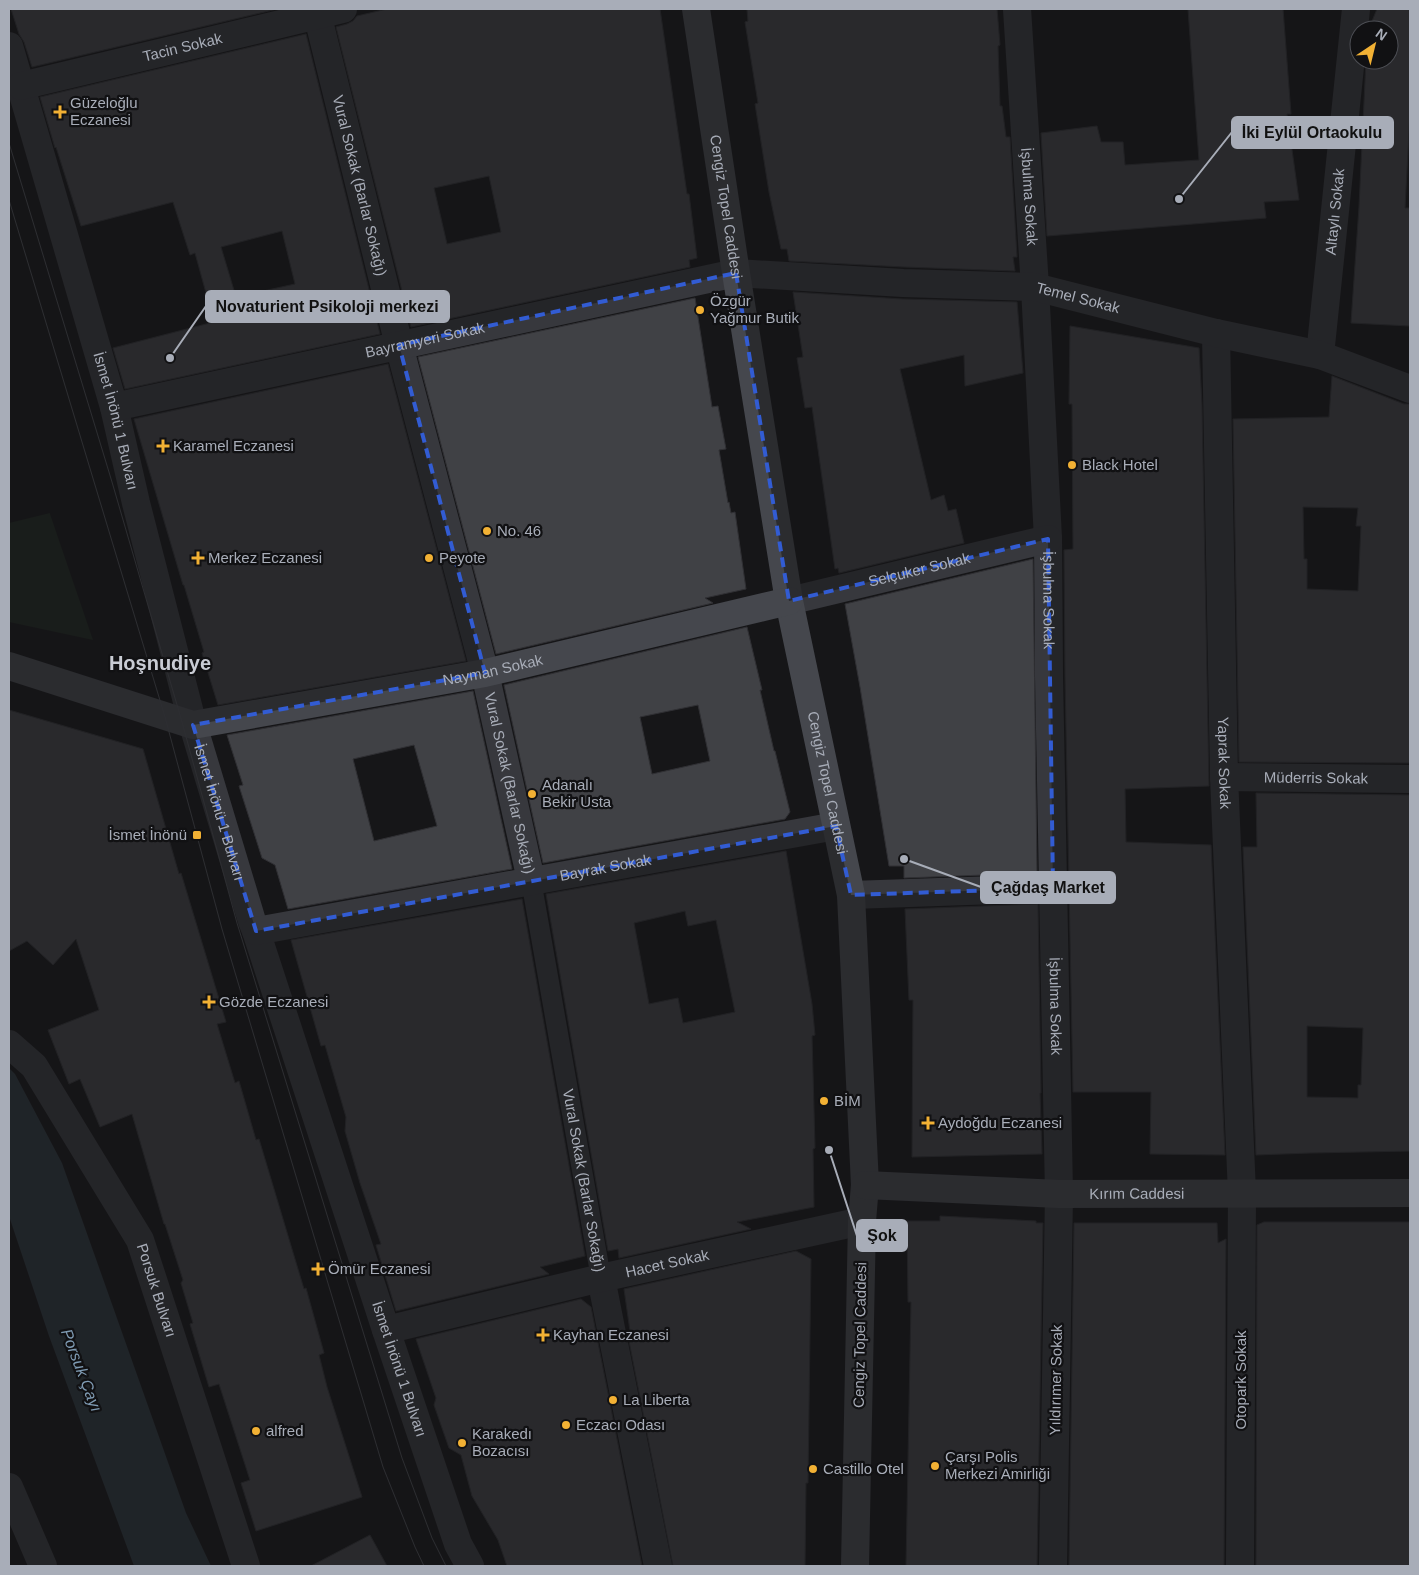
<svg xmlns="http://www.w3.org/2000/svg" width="1419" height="1575" viewBox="0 0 1419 1575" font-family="Helvetica,sans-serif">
  <rect width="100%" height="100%" fill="#161618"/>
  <polygon fill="#1e261f" points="50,513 50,514 93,640 9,622 9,523"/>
  <polygon fill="#2c353c" points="9,1068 15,1074 62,1163 186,1513 211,1566 134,1566 49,1336 9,1216"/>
  <g fill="#404145" stroke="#303034" fill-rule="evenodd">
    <polygon points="11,9 277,9 32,67 24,42 19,34"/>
    <path d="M387,9H660L687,194H689L697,258L689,260L690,267L411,327L336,27L347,24L353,21L357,16ZM489,176L501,232L447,244L434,188Z"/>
    <polygon points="747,9 997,9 1000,45 998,46 1000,106 1002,106 1006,137 1010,137 1017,257 1013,257 1015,271 904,267 789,261 787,249 781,249 769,192 755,104 758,103 745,22 748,21"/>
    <polygon points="1188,9 1283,9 1291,114 1287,114 1299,200 1264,202 1266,218 1047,236 1041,133 1097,126 1101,142 1123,142 1125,165 1199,160"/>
    <polygon points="1377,9 1410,9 1410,112 1405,208 1410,208 1410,326 1351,323 1359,207 1366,60 1389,60 1389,30 1370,30 1370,26"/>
    <path d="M306,34L380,334L125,389L113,348L214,322L195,253L190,255L173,202L81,226L56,147L55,148L40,97ZM282,231L295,284L236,297L221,247Z"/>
    <polygon points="793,292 902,299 1017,302 1023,373 965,386 964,355 900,369 931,500 944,495 948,511 956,509 964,543 839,573 838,568 835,569 812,407 805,408 797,358 803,357"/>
    <polygon points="695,298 712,407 718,406 726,449 719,450 728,503 729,502 731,513 735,512 746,589 705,598 713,603 496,654 418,357"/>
    <polygon points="1070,326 1199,348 1202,405 1209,786 1125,789 1126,842 1211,845 1225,1155 1150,1154 1151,1092 1073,1092 1065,677 1064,550 1073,549 1072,404 1069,404"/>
    <polygon points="388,364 466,661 218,705 202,653 204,652 184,585 183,585 134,419"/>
    <path d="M1332,376L1404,404H1410V763L1239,762L1233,419L1329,417ZM1303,507L1358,508L1356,526H1361L1358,591L1307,589V559H1304Z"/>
    <polygon points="1033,559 1037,873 904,878 904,866 889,866 860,687 845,604"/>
    <path d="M747,627L762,690H760L774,751H775L790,812L785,819L543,863L504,685ZM698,705L710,761L652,774L640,717Z"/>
    <path d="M473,691L512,869L288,909L275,865L262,858L239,786L243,785L227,735ZM414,745L437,826L374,841L353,759Z"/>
    <polygon points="9,710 143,749 179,874 181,873 226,1022 217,1024 235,1083 239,1081 256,1140 259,1139 304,1289 306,1288 324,1353 319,1355 327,1387 362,1497 256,1531 241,1483 250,1480 219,1384 209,1387 190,1324 193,1323 181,1283 183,1280 165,1224 164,1224 132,1114 100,1127 80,1079 69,1084 48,1030 99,1010 76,939 53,965 27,941 9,951"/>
    <path d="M1256,793L1410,795V1151L1310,1153L1256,1155L1243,847H1257ZM1307,1026L1363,1028L1361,1085H1358V1098L1307,1097Z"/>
    <path d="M786,851L812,1004L815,1035L812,1036L815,1148L813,1149L814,1207L737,1222L751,1229L619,1258L618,1249L608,1251L546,894ZM685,911L688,926L716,920L735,1012L683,1023L678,998L649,1004L634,923Z"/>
    <polygon points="522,899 585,1256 540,1267 549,1274 396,1311 376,1245 381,1244 360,1183 345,1131 346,1117 325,1045 321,1046 291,940"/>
    <polygon points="1038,904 1041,1093 1040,1093 1042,1154 912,1157 913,1000 909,1000 905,909"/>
    <polygon points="940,1216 1036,1221 1036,1223 1043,1223 1037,1566 906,1566 911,1302 908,1302 907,1221 940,1221"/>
    <polygon points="1264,1222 1410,1222 1410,1566 1256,1566 1257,1225"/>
    <polygon points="1074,1223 1217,1223 1218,1243 1226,1239 1224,1566 1069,1566"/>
    <polygon points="796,1251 811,1259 808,1483 806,1483 805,1566 673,1566 628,1336 631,1338 624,1289"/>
    <polygon points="581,1299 591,1307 642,1566 507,1566 498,1540 472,1496 461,1455 449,1448 434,1405 436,1398 416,1339"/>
    <polygon points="370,1535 387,1566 311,1566"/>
  </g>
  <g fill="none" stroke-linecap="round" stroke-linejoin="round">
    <path stroke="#37383d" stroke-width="20" id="s1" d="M531,880L601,1278"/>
    <g stroke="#37383d" stroke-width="28">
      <path id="s2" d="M316,9L399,345L485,673L531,880"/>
      <path id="s3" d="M1017,9L1035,287L1048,539L1049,677L1059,1194L1053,1566"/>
      <path id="s4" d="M9,46L114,407L136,503L193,725L252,921L256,931L386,1330L458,1544L470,1566"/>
      <path id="s5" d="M21,86L343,9"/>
      <path id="s6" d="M1216,333L1224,777L1242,1193L1240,1566"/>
      <path id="s7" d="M1320,355L1356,9"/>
      <path id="s8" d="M114,407L736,273L903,283L1035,287L1216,333L1320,355L1410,389"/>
      <path id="s9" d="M789,601L1048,539"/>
      <path id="s10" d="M1224,777L1410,779"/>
      <polyline points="851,895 1053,888"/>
      <path id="s11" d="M256,931L836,826"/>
      <path id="s12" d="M9,1044L34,1066L140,1240L246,1566"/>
      <polyline points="601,1278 658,1566"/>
      <path id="s13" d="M386,1330L601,1278L862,1221"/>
      <polyline points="9,1487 43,1566"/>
    </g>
    <g stroke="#45474d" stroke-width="28">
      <path id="s14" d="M696,9L736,273L789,601L851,895L865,1185L862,1221L855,1566"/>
      <path id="s15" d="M9,666L193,725L485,673L789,601"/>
      <path id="s16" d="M865,1185L1059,1194L1410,1193"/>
    </g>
    <g stroke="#4a4c52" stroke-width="1">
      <polyline points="9,143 112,482 182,722 237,923 402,1458 432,1538 446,1566"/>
      <polyline points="9,200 165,717 222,929 383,1467 415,1547 424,1566"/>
    </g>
  </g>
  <path d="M0 0H1419V1575H0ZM736,273L789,601L1048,539L1053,888L851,895L836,826L256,931L193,725L485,673L399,345Z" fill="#161618" fill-opacity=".55" fill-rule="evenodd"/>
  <path fill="none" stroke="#325cd3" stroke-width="4" stroke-dasharray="10 6" stroke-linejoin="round" d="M736,273L789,601L1048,539L1053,888L851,895L836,826L256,931L193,725L485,673L399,345Z"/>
  <g fill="#f2b134" stroke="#111113" stroke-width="2">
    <path d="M57.5 104.5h5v5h5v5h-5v5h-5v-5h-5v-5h5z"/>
    <circle cx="700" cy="310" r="5"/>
    <path d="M160.5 438.5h5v5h5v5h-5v5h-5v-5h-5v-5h5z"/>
    <circle cx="1072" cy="465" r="5"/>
    <circle cx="487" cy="531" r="5"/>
    <path d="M195.5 550.5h5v5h5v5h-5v5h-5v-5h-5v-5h5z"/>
    <circle cx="429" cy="558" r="5"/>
    <circle cx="532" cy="794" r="5"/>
    <rect x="192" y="830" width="10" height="10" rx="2.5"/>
    <path d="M206.5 994.5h5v5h5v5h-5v5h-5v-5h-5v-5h5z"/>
    <circle cx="824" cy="1101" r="5"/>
    <path d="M925.5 1115.5h5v5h5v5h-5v5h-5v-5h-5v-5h5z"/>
    <path d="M315.5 1261.5h5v5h5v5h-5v5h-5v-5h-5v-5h5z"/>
    <path d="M540.5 1327.5h5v5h5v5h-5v5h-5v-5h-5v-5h5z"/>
    <circle cx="613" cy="1400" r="5"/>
    <circle cx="566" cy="1425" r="5"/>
    <circle cx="256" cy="1431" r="5"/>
    <circle cx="462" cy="1443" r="5"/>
    <circle cx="935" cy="1466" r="5"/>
    <circle cx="813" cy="1469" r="5"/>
  </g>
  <g text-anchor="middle" stroke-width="4.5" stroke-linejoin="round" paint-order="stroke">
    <g font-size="15" fill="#a8adb8" stroke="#111113">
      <text dy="5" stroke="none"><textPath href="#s5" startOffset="166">Tacin Sokak</textPath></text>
      <text dy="5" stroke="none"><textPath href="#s2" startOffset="182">Vural Sokak (Barlar Sokağı)</textPath></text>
      <text dy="5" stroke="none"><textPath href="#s3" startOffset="188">İşbulma Sokak</textPath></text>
      <text dy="5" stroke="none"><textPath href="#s14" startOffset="200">Cengiz Topel Caddesi</textPath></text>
      <text dy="5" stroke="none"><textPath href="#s7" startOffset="144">Altaylı Sokak</textPath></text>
      <text dy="5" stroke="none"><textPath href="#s8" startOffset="980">Temel Sokak</textPath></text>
      <text dy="5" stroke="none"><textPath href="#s8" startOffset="318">Bayramyeri Sokak</textPath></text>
      <text dy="5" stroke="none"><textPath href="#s4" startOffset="390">İsmet İnönü 1 Bulvarı</textPath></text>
      <text dy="5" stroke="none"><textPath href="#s9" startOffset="134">Selçuker Sokak</textPath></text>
      <text dy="5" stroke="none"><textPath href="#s3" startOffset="592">İşbulma Sokak</textPath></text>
      <text dy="5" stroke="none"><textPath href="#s15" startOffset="498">Nayman Sokak</textPath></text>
      <text dy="5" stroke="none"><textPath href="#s6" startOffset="430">Yaprak Sokak</textPath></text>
      <text dy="5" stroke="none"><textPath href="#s10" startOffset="92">Müderris Sokak</textPath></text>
      <text dy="5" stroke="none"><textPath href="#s2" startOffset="798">Vural Sokak (Barlar Sokağı)</textPath></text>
      <text dy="5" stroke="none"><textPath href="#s14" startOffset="785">Cengiz Topel Caddesi</textPath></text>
      <text dy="5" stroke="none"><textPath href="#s4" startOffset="795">İsmet İnönü 1 Bulvarı</textPath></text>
      <text dy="5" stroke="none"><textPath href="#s11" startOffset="355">Bayrak Sokak</textPath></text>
      <text dy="5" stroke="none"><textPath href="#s3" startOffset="998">İşbulma Sokak</textPath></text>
      <text dy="5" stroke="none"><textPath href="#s1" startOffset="305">Vural Sokak (Barlar Sokağı)</textPath></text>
      <text dy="5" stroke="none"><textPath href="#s16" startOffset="272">Kırım Caddesi</textPath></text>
      <text dy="5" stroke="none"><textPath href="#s13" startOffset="289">Hacet Sokak</textPath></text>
      <text dy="5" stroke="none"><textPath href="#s12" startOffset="290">Porsuk Bulvarı</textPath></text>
      <text transform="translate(860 1335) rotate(-89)" y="5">Cengiz Topel Caddesi</text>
      <text dy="5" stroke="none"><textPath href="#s4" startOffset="1380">İsmet İnönü 1 Bulvarı</textPath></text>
      <text transform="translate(1056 1380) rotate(-89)" y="5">Yıldırımer Sokak</text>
      <text transform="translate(1241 1380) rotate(-90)" y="5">Otopark Sokak</text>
    </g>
    <g font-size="15" fill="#a8adb8" stroke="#111113" text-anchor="start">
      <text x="70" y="108">Güzeloğlu<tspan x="70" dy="17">Eczanesi</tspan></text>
      <text x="710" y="306">Özgür<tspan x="710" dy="17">Yağmur Butik</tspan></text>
      <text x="173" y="451">Karamel Eczanesi</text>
      <text x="1082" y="470">Black Hotel</text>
      <text x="497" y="536">No. 46</text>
      <text x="208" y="563">Merkez Eczanesi</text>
      <text x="439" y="563">Peyote</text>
      <text x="542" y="790">Adanalı<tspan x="542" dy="17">Bekir Usta</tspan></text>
      <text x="187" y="840" text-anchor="end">İsmet İnönü</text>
      <text x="219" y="1007">Gözde Eczanesi</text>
      <text x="834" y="1106">BİM</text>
      <text x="938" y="1128">Aydoğdu Eczanesi</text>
      <text x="328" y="1274">Ömür Eczanesi</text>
      <text x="553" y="1340">Kayhan Eczanesi</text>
      <text x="623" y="1405">La Liberta</text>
      <text x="576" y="1430">Eczacı Odası</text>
      <text x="266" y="1436">alfred</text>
      <text x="472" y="1439">Karakedı<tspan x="472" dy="17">Bozacısı</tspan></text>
      <text x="945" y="1462">Çarşı Polis<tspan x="945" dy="17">Merkezi Amirliği</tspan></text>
      <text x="823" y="1474">Castillo Otel</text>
    </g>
    <g font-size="16" font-style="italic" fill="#7f9bb3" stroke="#111113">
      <text transform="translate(82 1370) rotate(69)" y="6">Porsuk Çayı</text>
    </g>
    <g font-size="20" font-weight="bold" fill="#c9ccd4" stroke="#111113">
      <text x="160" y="670">Hoşnudiye</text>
    </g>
  </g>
  <path fill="none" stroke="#a8adb8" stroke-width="2" d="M1179 199L1232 132M170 358L206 306M904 859L981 887M829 1150L857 1236"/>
  <g fill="#a8adb8" stroke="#111113" stroke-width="2">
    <circle cx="1179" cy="199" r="5"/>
    <circle cx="170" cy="358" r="5"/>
    <circle cx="904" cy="859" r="5"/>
    <circle cx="829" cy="1150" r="5"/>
  </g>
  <g fill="#a8adb8" stroke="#a8adb8" stroke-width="2">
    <rect x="1232" y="117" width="161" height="31" rx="5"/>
    <rect x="206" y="291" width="243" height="31" rx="5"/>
    <rect x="981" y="872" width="134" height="31" rx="5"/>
    <rect x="857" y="1220" width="50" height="31" rx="5"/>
  </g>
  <g font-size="16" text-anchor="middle" font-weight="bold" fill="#111">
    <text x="1312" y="138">İki Eylül Ortaokulu</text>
    <text x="327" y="312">Novaturient Psikoloji merkezi</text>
    <text x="1048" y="893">Çağdaş Market</text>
    <text x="882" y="1241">Şok</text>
  </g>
  <rect width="1419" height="1575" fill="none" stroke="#a8adb8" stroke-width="20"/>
  <g transform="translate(1374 45) rotate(35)"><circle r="24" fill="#111113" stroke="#4d4f55"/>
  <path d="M0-4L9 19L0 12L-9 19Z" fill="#f2b134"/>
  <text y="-8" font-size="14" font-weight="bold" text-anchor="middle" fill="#a8adb8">N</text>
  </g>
</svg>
